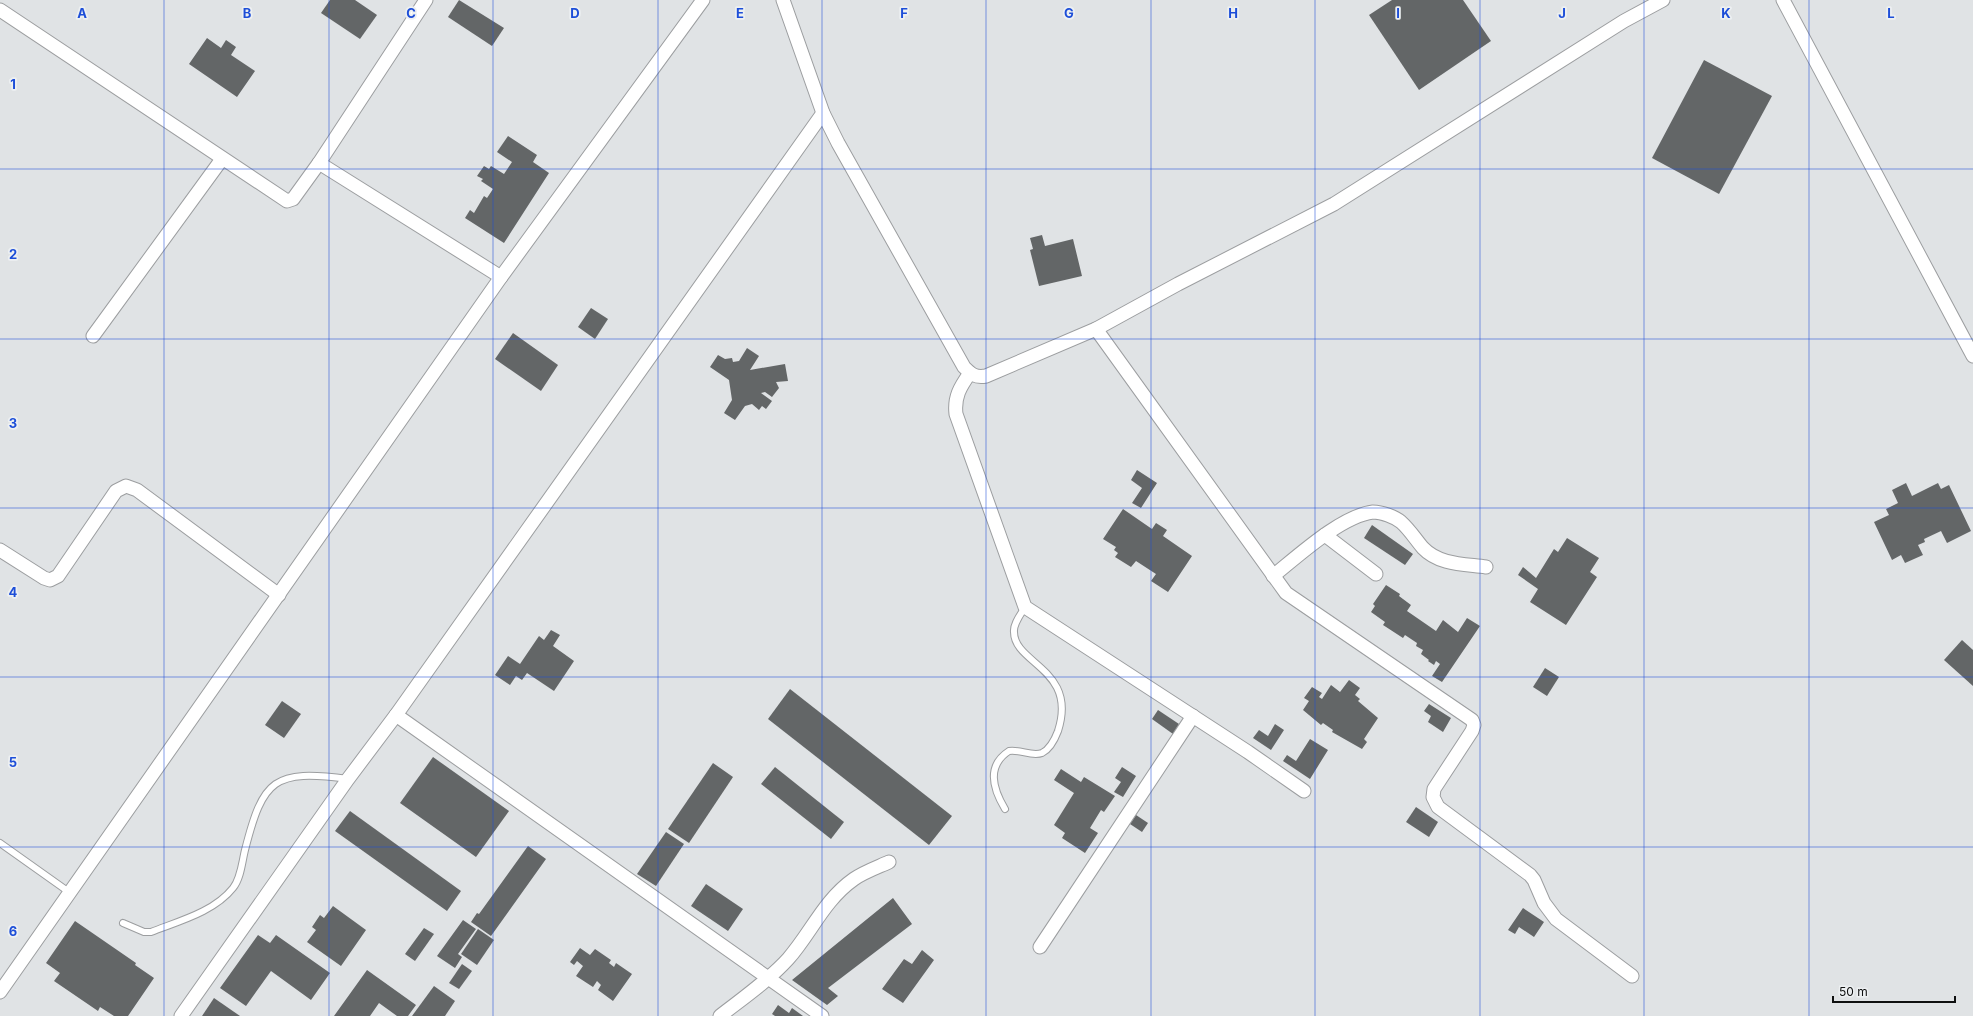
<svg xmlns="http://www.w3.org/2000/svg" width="1973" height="1016" viewBox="0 0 1973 1016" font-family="Inter,sans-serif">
  <rect width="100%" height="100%" fill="#e0e3e5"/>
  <g fill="#636667">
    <polygon points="330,0 355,0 377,15 360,39 321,13"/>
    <polygon points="459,0 504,28 492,46 448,17"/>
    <polygon points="1392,0 1463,0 1491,41 1419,90 1369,15"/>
    <polygon points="207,38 221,48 226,40 236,47 231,55 255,71 237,97 189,64"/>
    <polygon points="1704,60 1772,96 1719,194 1652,158"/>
    <polygon points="508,136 537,155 533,162 549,173 504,243 465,218 470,210 474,213 484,196 487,198 493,189 481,181 483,179 477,176 484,166 489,169 491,166 504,174 512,162 497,152"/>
    <polygon points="1042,235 1045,246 1073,239 1082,276 1039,286 1030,250 1033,249 1030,238"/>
    <polygon points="591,308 608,319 595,339 578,327"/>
    <polygon points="513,333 558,365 541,391 495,359"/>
    <polygon points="747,348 759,356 750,370 785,364 788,381 776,382 779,388 772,397 765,392 761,393 772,401 766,409 762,406 759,410 752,404 745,406 735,420 724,413 732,400 729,380 710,367 718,355 725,359 732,358 733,362 739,361"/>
    <polygon points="1137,470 1157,483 1141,508 1132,503 1142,488 1131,480"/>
    <polygon points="1906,483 1912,496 1938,483 1941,489 1949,485 1971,531 1947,543 1941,531 1924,539 1925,542 1918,545 1923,555 1905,563 1901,555 1892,560 1874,522 1889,515 1886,509 1898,503 1892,490"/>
    <polygon points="1123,509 1152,529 1156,523 1167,530 1163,536 1192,556 1168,592 1151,581 1156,574 1136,561 1131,567 1115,557 1118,553 1114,550 1116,547 1103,539"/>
    <polygon points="1372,525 1413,554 1405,565 1364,538"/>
    <polygon points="1567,538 1599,558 1590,572 1597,577 1566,625 1530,602 1538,589 1518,575 1523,567 1536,578 1554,549 1558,552"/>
    <polygon points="1386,585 1400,594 1399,596 1411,605 1407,611 1436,631 1443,620 1458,632 1467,618 1480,626 1442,682 1432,676 1440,664 1436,661 1434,665 1428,661 1429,660 1421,654 1423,650 1416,646 1417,643 1405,635 1403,638 1383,625 1385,622 1371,612 1375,606 1373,604"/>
    <polygon points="551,630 560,635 553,646 574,661 554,691 527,673 522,680 516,676 510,685 495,675 508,656 520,664 539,636 544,640"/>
    <polygon points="1962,640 1973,650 1973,686 1944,660"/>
    <polygon points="1545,668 1559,677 1547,696 1533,687"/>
    <polygon points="1349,680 1360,688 1355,695 1360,699 1358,701 1378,718 1364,739 1367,742 1362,749 1332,732 1333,730 1323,723 1321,725 1303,710 1309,701 1304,698 1312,687 1322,693 1319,697 1322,699 1331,685 1340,692"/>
    <polygon points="790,689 952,816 929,845 768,719"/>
    <polygon points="282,701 301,714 284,738 265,725"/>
    <polygon points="1429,704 1451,718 1443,732 1428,722 1431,716 1424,711"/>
    <polygon points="1158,710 1179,724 1173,734 1152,719"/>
    <polygon points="1275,724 1284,730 1271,750 1253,738 1259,730 1268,736"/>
    <polygon points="1310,739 1328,750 1310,779 1283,761 1287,755 1296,761"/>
    <polygon points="433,757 509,811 476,857 400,803"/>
    <polygon points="713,763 733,777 689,843 668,829"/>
    <polygon points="775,767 844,822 831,839 761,784"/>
    <polygon points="1122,767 1136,776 1123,797 1114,792 1121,782 1115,778"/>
    <polygon points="1061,769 1081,782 1084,777 1115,796 1104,812 1101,810 1090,828 1098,833 1085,853 1062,838 1065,833 1054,825 1074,793 1054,780"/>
    <polygon points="1416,807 1438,822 1429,837 1406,822"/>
    <polygon points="350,811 461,891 447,911 335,831"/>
    <polygon points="1136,815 1148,823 1142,832 1130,824"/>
    <polygon points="666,832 684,844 656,886 637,874"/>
    <polygon points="528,846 546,859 491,936 471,922 477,913 479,914"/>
    <polygon points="706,884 743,909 728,931 691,906"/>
    <polygon points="893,898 912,924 828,988 838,996 827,1005 792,980"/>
    <polygon points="333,906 366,930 341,966 307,942 316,930 312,927 320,915 324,918"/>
    <polygon points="1523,908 1544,922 1534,937 1519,927 1515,934 1508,930"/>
    <polygon points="463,920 476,929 458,954 462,957 455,968 437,956"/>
    <polygon points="75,921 136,963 135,965 154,978 128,1016 114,1016 100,1007 98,1011 54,981 60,973 46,963"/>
    <polygon points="424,928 434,934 415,961 405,954"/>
    <polygon points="478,929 494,940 477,965 461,954"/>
    <polygon points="258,935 270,943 276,935 330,973 311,1000 271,971 246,1006 220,988"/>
    <polygon points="580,948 590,955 595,949 611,960 609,963 614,967 616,963 632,974 613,1001 598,990 601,985 597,981 593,987 576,976 583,966 577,961 574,965 570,962"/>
    <polygon points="922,950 934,960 903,1003 882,989 904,959 912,964"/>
    <polygon points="462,964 472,971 459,989 449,983"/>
    <polygon points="367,970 416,1005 408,1016 397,1016 379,1003 370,1016 334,1016"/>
    <polygon points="434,986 455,1001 445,1016 412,1016"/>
    <polygon points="214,998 240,1016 202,1016"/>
    <polygon points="778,1005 789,1013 792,1008 803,1016 775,1016 772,1014"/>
  </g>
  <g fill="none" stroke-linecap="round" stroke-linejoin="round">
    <defs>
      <g id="service">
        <path d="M1005,809C993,789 986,766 1009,751C1020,749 1032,757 1042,753C1050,749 1055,739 1058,731C1078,669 1014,664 1014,632C1013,624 1021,614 1025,607"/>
        <polyline points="0,843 69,892"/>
        <path d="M123,923L144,932H151C179,921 214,912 233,888C241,878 242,862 245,850C263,779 274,769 348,779"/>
      </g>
      <g id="minor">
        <path d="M783,0L823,113L838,143L964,367C971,374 975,378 986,376L1096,329L1178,284L1334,204L1624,21L1663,0"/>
        <polyline points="1783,0 1973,356"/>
        <polyline points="0,10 287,201 293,199 319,163 426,0"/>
        <polyline points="319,163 501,277"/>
        <polyline points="1096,329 1286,593 1472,720 1474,725 1472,731 1434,789 1433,797 1438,807 1530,875 1534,880 1544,903 1556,919 1632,976"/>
        <polyline points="93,336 222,159"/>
        <path d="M970,373C960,387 954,397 956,414L1025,607L1248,752L1304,791"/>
        <polyline points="1325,535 1376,574"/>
        <polyline points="0,550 44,578 50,580 58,576 116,491 126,486 137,490 279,595"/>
        <path d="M1273,576C1298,556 1341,516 1373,512C1382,512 1395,517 1401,522C1410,530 1416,540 1423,548C1439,565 1465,564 1486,567"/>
        <polyline points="396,715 822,1016"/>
        <polyline points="1040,947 1193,716"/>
        <polyline points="0,992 501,277 703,0"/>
        <polyline points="181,1016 348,779 396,715 823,113"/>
        <path d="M720,1016C743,998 768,981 788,959C811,933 824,900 854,879C864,872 878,867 889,862"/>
      </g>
    </defs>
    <use href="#service" stroke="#9c9ea0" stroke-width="8"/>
    <use href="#minor" stroke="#9c9ea0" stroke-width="15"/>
    <use href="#service" stroke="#fff" stroke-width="6"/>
    <use href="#minor" stroke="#fff" stroke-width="13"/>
  </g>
  <path fill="none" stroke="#1d4ed8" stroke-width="1" stroke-opacity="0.55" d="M164,0V1016M329,0V1016M493,0V1016M658,0V1016M822,0V1016M986,0V1016M1151,0V1016M1315,0V1016M1480,0V1016M1644,0V1016M1809,0V1016M0,169H1973M0,339H1973M0,508H1973M0,677H1973M0,847H1973"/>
  <g font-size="13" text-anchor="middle" font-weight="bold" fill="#1d4ed8" stroke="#edf0f2" stroke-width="3.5" stroke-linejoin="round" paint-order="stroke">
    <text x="82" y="18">A</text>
    <text x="247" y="18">B</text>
    <text x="411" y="18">C</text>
    <text x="575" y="18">D</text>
    <text x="740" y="18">E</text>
    <text x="904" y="18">F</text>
    <text x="1069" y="18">G</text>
    <text x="1233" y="18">H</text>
    <text x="1398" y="18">I</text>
    <text x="1562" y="18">J</text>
    <text x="1726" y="18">K</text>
    <text x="1891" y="18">L</text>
    <text x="13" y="89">1</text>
    <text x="13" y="259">2</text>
    <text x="13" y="428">3</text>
    <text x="13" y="597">4</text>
    <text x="13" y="767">5</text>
    <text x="13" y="936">6</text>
  </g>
  <path d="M1833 996v6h122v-6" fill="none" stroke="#0f1010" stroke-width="2"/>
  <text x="1839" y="996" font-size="12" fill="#0f1010" stroke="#edf0f2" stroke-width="3" paint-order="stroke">50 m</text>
</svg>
